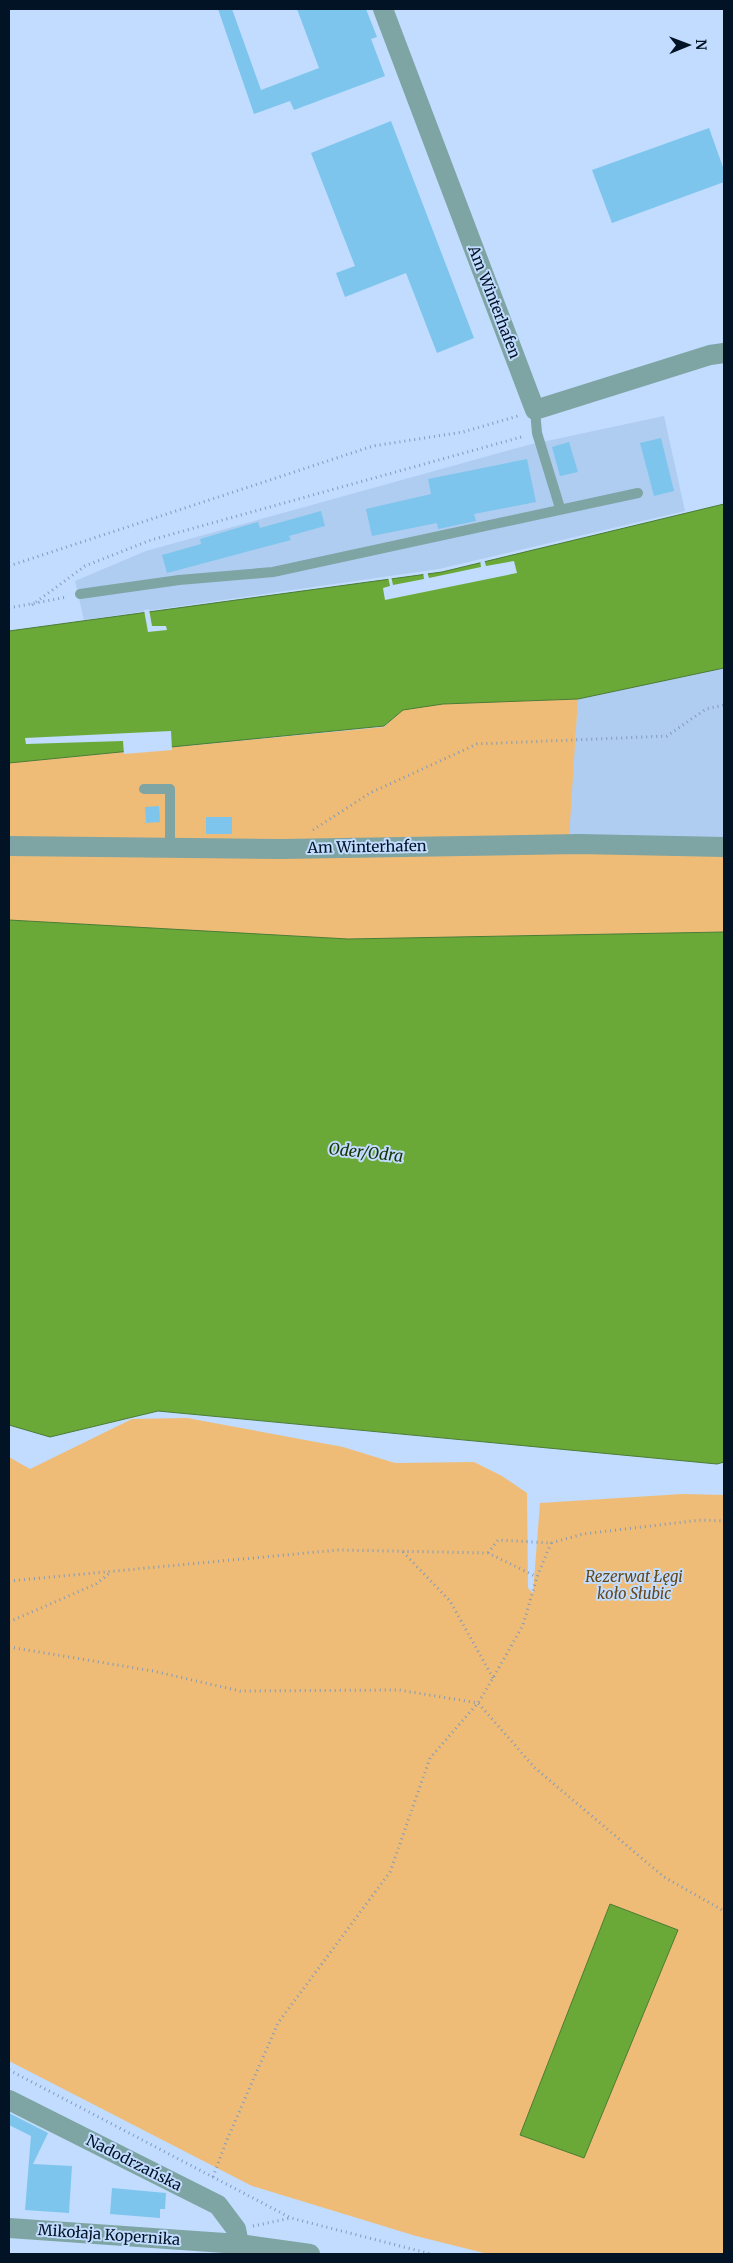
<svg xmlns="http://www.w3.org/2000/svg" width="733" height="2263" viewBox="0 0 733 2263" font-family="Merriweather,serif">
  <rect width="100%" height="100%" fill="#c1dcfe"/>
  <g fill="#afccf1">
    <polygon points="664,416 685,511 439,569 84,620 75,581 146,551 528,445"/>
    <polygon points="724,668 724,838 568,838 578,699"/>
  </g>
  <g fill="#efbc77">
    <polygon points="578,699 569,838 724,838 724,932 348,939 9,920 9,763 384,727 403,710 443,704"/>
    <polygon points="187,1418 343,1447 395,1463 474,1462 502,1476 527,1493 528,1588 533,1593 540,1503 682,1494 724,1495 724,2254 488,2254 416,2236 252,2186 9,2061 9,1457 30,1469 132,1419"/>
  </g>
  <g fill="#6aa938" stroke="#4b7c33">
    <polygon points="724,504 724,668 578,699 443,704 403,710 384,726 9,763 9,631 442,572"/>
    <polygon points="9,920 348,939 724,932 724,1462 717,1464 158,1411 50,1437 9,1425"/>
    <polygon points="610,1904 678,1930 584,2158 520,2135"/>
  </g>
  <g fill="#c1dcfe">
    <polygon points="484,559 486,566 514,561 517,573 385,600 383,588 390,586 388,577 391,576 393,585 424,579 423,572 427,571 429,578 481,567 480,560"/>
    <polygon points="149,609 152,626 166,626 167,630 148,632 144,610"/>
    <polygon points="171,731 172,750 124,754 123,741 26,744 25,738"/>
  </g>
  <g fill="#7dc5ed">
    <polygon points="218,9 232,9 261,90 319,68 297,9 366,9 377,37 371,39 385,76 294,110 290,101 254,114"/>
    <polygon points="391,121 474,338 437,353 406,273 345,297 336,273 355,266 311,153"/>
    <polygon points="709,128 724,170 724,182 612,223 592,170"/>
    <polygon points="661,438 674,491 654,496 640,443"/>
    <polygon points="569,442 578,472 560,476 552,447"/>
    <polygon points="527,459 536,502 474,514 476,521 438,529 437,523 372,536 366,509 431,494 428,479"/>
    <polygon points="321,511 325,526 289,536 291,540 167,573 162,555 201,544 200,539 258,522 260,528"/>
    <polygon points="159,806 160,822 146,823 145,807"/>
    <rect x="206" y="817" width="26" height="17"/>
    <polygon points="9,2113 48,2133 33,2164 72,2166 69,2213 25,2210 31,2136 9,2125"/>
    <polygon points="112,2188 166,2193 165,2209 160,2209 160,2218 110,2214"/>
  </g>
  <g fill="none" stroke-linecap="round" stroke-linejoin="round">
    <g stroke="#839bb8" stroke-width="3" stroke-dasharray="1 4" stroke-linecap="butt">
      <polyline points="9,566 373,446 463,432 518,416"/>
      <polyline points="32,605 85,566 151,540 525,436"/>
      <polyline points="9,608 67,597"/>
      <polyline points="313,830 370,793 477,744 667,736 706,709 724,705"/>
      <polyline points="403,1552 450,1601 493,1678"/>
      <polyline points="488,1553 498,1540 551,1543 583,1534 701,1520 724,1521"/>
      <polyline points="9,1581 338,1550 488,1553 537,1577"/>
      <polyline points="9,1622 96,1584 111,1572"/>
      <polyline points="9,1647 153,1671 240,1691 399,1690 478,1703 535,1768 664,1877 724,1911"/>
      <polyline points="9,2070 291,2218 431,2254"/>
      <polyline points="213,2177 226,2142 278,2023 390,1872 430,1758 478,1703 493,1678 523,1625 537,1577 551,1543"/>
      <polyline points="253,2226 291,2218"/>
    </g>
    <g stroke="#7ea4a3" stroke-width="10">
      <polyline points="535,410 537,433 560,508"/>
      <polyline points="80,594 179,580 273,572 638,493"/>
      <polyline points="144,789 170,789 170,848"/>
    </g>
    <g stroke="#7ea4a3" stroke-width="20">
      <polyline points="383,9 535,410 710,355 724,353"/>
      <polyline points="9,846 282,849 579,844 724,847"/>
      <polyline points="9,2100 218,2205 236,2229 239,2244"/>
      <polyline points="9,2228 239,2244 310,2254"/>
    </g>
  </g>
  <g text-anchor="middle" stroke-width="4" stroke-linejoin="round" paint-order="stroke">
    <g font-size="15" fill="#031326" stroke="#c1dcfe">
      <text transform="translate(494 302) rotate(69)" y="5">Am Winterhafen</text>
      <text transform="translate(367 847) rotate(-1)" y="5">Am Winterhafen</text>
      <text transform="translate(134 2163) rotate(27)" y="5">Nadodrzańska</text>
      <text transform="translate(109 2235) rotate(4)" y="5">Mikołaja Kopernika</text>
    </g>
    <g font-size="15" font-style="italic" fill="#654616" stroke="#c1dcfe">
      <text x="634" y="1582">Rezerwat Łęgi<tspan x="634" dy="17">koło Słubic</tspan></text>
    </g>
    <g font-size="16" font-style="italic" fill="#183103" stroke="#c1dcfe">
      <text transform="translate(366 1152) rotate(6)" y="6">Oder/Odra</text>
    </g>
  </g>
  <rect width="733" height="2263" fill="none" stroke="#031326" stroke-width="20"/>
  <g transform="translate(688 45) rotate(89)" stroke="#c1dcfe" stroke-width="4" paint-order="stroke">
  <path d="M0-4L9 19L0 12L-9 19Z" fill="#031326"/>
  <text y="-8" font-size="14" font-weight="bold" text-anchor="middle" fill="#031326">N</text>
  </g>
</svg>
